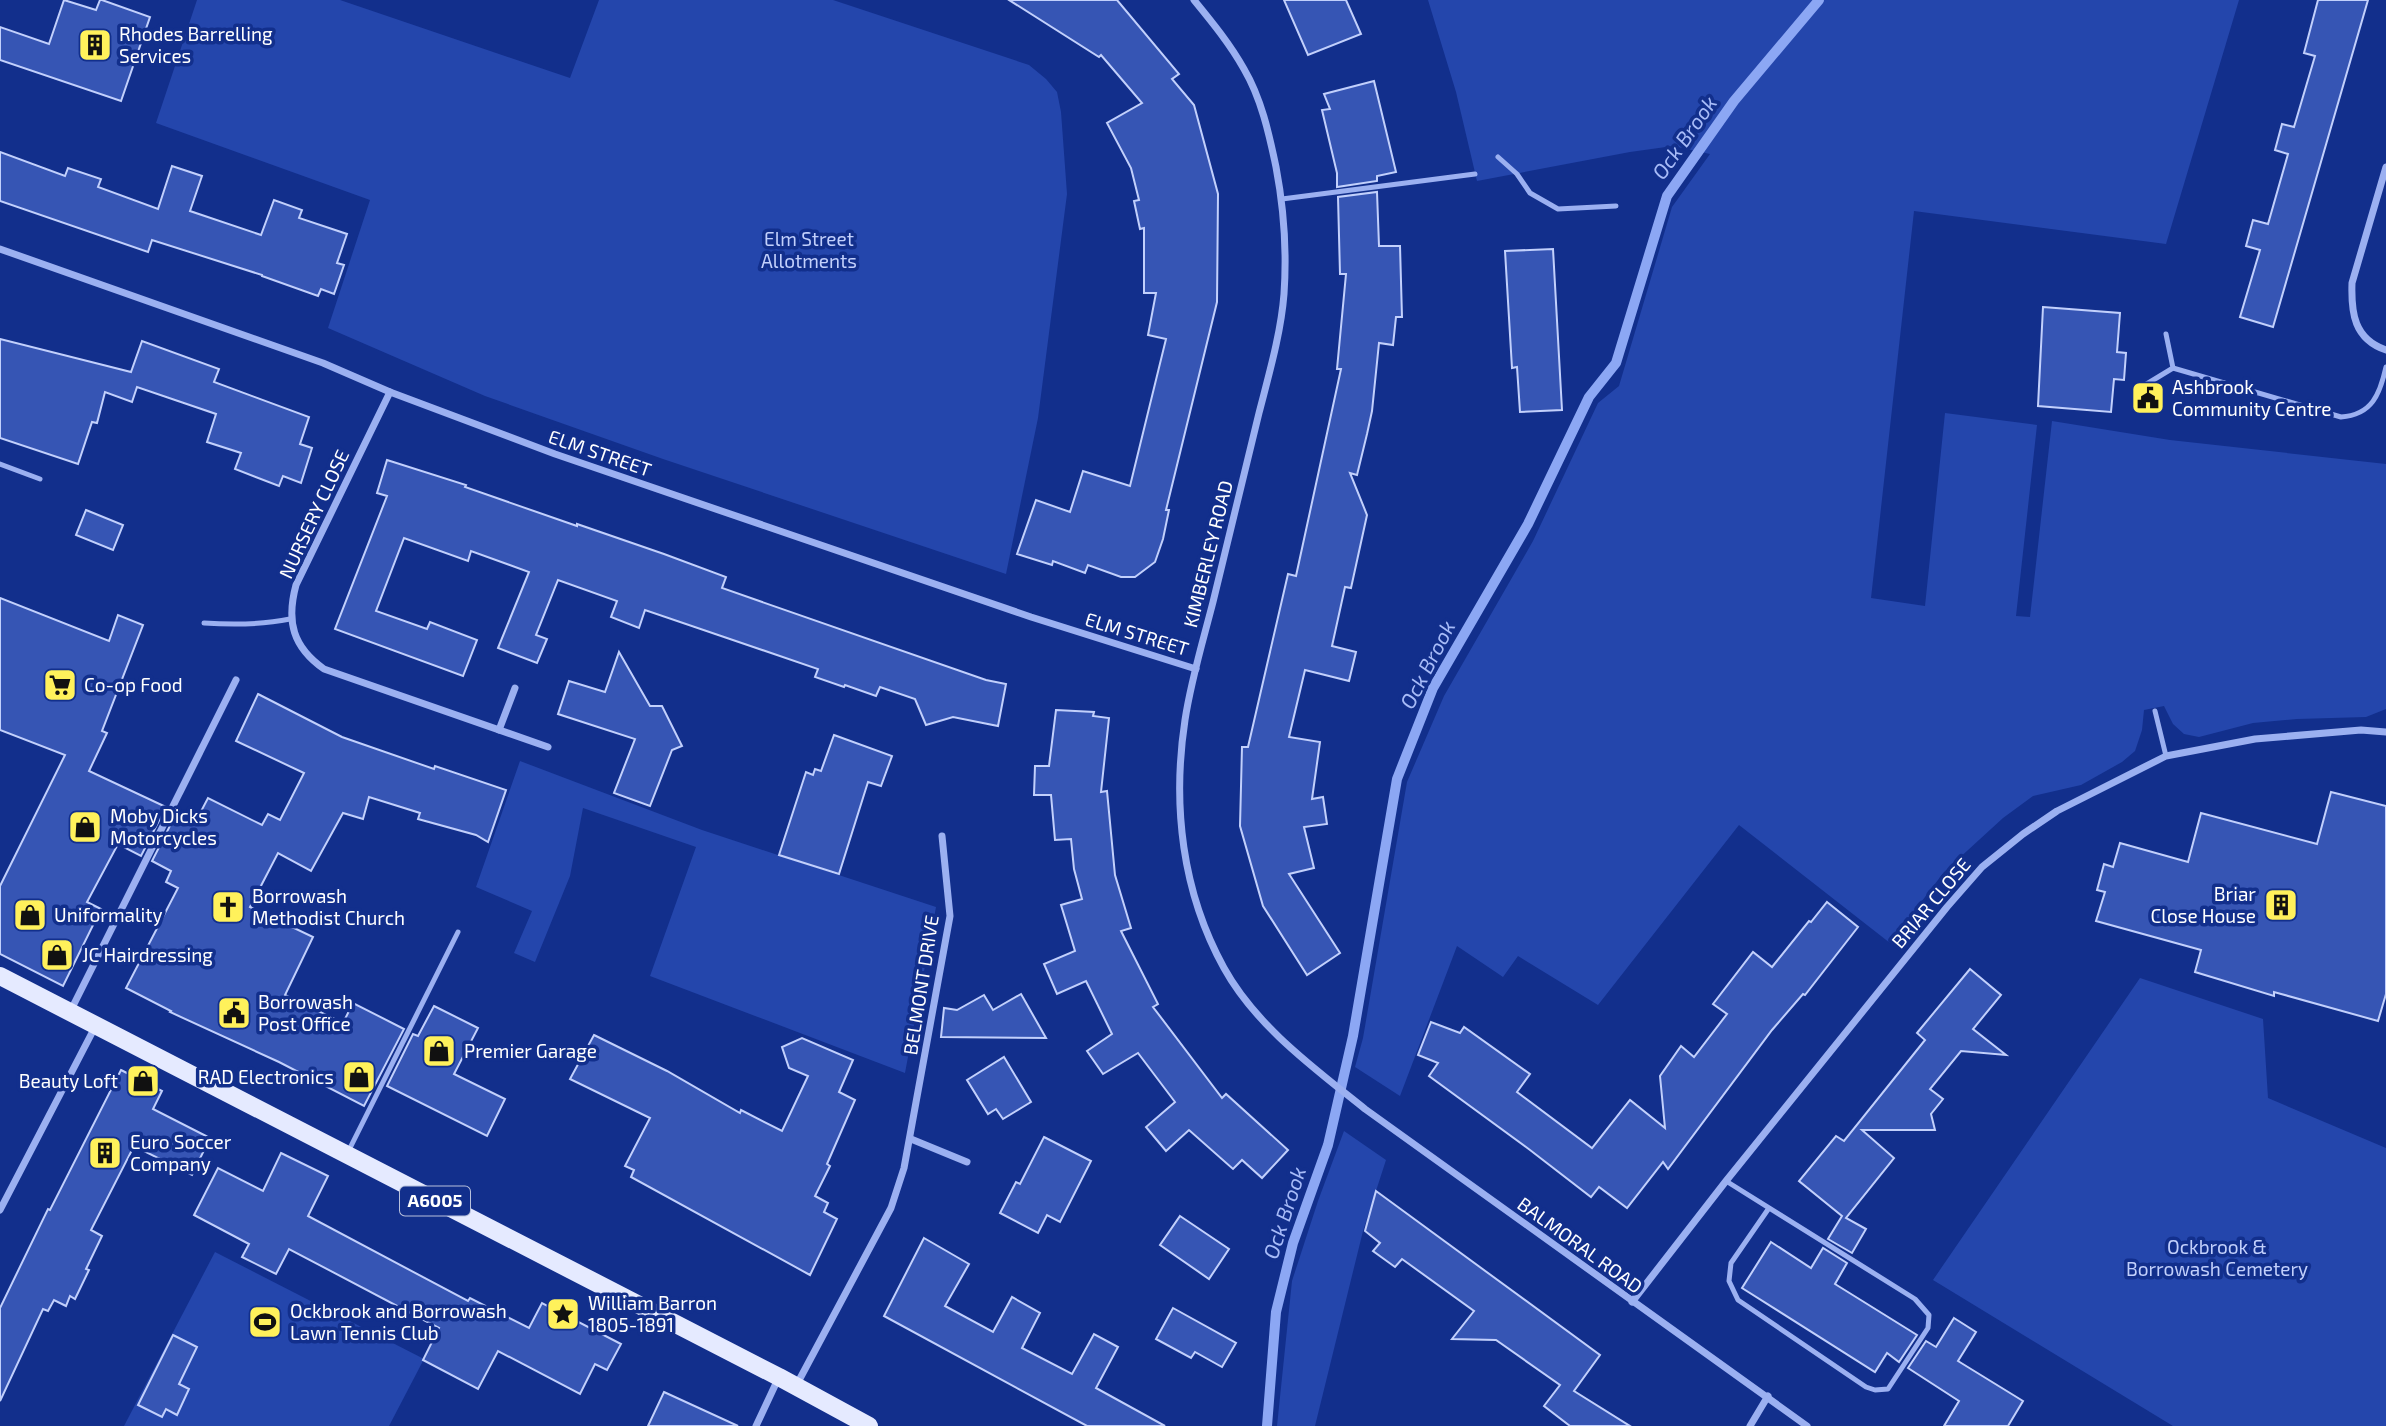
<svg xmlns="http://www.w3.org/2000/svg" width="2386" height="1426" viewBox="0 0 2386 1426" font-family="'Exo 2',sans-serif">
  <rect width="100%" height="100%" fill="#122f8c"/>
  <g fill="#2446ac">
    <polygon points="197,0 340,0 570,78 599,0 833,0 1029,65 1046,79 1057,92 1061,112 1067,194 1038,418 1006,574 663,459 485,396 328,328 370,200 156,123"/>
    <polygon points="1428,0 2239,0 2166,244 1914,211 1871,598 1925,606 1945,413 2037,425 2016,616 2030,617 2052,421 2170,440 2386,464 2386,709 2366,717 2297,719 2253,723 2199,737 2184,734 2173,724 2164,706 2144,710 2142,730 2135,751 2122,762 2081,785 2033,796 2003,818 1944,872 1890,943 1739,825 1598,1005 1518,956 1503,977 1457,946 1400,1096 1355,1067 1363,1038 1407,782 1444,696 1533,541 1598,403 1619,386 1672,207 1710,154 1673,146 1630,152 1477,181 1456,92"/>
    <polygon points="520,761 702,830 936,907 905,1073 650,976 696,847 583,808 570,876 535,962 514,953 532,911 476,887"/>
    <polygon points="2140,978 2263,1019 2268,1098 2386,1148 2386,1426 2173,1426 1933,1280"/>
    <polygon points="1344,1131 1386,1160 1363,1231 1315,1426 1277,1426 1292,1281 1318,1201"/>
    <polygon points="215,1252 424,1359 389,1426 124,1426"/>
  </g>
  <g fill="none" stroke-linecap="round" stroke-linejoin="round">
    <polyline stroke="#8ca7f4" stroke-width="10" points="1267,1426 1276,1312 1293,1243 1328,1145 1353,1036 1397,779 1433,688 1528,524 1589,397 1616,363 1667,196 1734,101 1819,0"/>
  </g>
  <g fill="#3655b4" stroke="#c2d0fc" stroke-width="2">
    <polygon points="64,0 96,10 100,0 102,0 150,17 121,101 0,60 0,27 49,44"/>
    <polygon points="1009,0 1117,0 1179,74 1172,79 1194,105 1218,194 1217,302 1166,510 1169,510 1163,539 1155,562 1135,577 1121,577 1088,565 1085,573 1053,561 1052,565 1017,554 1036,500 1070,512 1083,471 1130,486 1166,339 1148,335 1156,293 1144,293 1144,228 1140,229 1134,201 1139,200 1131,168 1107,123 1142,103 1101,55 1099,57"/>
    <polygon points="1284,0 1346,0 1361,34 1308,55"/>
    <polygon points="2318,0 2368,0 2273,327 2240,317 2260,250 2246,246 2253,220 2268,224 2288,154 2275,150 2282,124 2294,127 2315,56 2304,53"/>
    <polygon points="1374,81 1396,172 1377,176 1377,181 1337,187 1337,173 1322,110 1330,109 1324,94"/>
    <polygon points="0,152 65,176 68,168 101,179 98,187 158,209 172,166 202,176 190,211 261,235 274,200 302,210 299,218 347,234 337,263 344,265 334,294 321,289 318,296 262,276 262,275 152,240 148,252 0,201"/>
    <polygon points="1377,192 1379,246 1400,246 1402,317 1396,317 1393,345 1379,343 1372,411 1367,434 1357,475 1350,473 1367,515 1351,588 1345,587 1332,646 1356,652 1349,681 1305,670 1289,737 1320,742 1312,799 1323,797 1327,824 1304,827 1314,868 1289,874 1340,953 1307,975 1263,906 1240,826 1242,747 1248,747 1288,574 1296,576 1341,369 1337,369 1346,274 1340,274 1338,197"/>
    <polygon points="1553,249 1562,410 1520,412 1517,367 1512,368 1505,251"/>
    <polygon points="2043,307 2120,313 2117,352 2126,353 2124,380 2114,379 2111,412 2038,406"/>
    <polygon points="0,339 131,372 142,341 219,369 214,382 309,417 300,444 312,448 301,483 283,476 279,486 235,469 241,453 207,442 216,414 137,387 132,402 105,392 97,423 92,422 78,464 0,438"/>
    <polygon points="387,460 466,485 465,487 577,526 577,524 664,554 726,577 722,588 986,680 1006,684 998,726 953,717 926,725 915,699 880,687 876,696 845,685 844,687 815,677 818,669 645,610 639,628 611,617 617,601 558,580 536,635 547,639 537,663 498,648 529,572 471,551 468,561 404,538 376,611 427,629 430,622 477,640 463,676 335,629 387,496 377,493"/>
    <polygon points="86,510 123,525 113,550 76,535"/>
    <polygon points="0,598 109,641 118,615 143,625 102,731 107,733 89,771 166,807 141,856 118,844 87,902 101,909 63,986 0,954 0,886 65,755 0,730"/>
    <polygon points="619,652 650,706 662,706 682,746 672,750 650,806 614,793 635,739 558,714 569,681 605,692"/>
    <polygon points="258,694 342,737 434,769 435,766 506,790 488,842 476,835 418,819 420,813 369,797 363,819 343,813 311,871 278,853 250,907 313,937 285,995 343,1023 353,1003 404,1029 364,1106 279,1062 170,1012 171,1011 126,988 178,888 166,882 171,871 152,861 177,812 196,821 208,798 262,825 268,814 280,820 304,773 236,741"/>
    <polygon points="1056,710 1094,712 1093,716 1109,718 1101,792 1107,791 1115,875 1131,928 1121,931 1158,1004 1153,1007 1222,1098 1226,1094 1288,1150 1262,1178 1242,1160 1233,1169 1189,1130 1166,1151 1146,1127 1175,1102 1138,1053 1103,1074 1087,1051 1112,1034 1086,981 1057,994 1044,964 1075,951 1061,905 1082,899 1074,869 1071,839 1055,840 1051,795 1034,795 1035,766 1049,766"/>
    <polygon points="834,735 892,756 881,786 868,782 839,874 779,855 806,772 813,775 815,769 821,771"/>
    <polygon points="2331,792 2386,806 2386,994 2378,1021 2274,992 2274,996 2195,972 2201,950 2096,921 2105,892 2097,890 2104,864 2113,867 2120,843 2188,862 2201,813 2317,844"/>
    <polygon points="1827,902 1858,927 1805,995 1803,994 1772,1030 1668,1169 1663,1162 1627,1208 1599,1187 1591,1197 1530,1150 1429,1076 1438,1063 1418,1055 1431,1022 1460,1033 1464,1027 1530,1074 1517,1092 1592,1148 1630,1100 1665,1128 1660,1076 1681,1046 1694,1057 1727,1014 1713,1004 1753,952 1772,967 1809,921 1811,922"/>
    <polygon points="1970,969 2001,995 1973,1029 2006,1055 1961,1051 1930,1089 1943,1099 1931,1114 1935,1130 1862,1130 1894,1158 1846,1218 1866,1229 1852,1253 1828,1239 1842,1216 1799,1181 1836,1136 1844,1141 1925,1040 1917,1033"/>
    <polygon points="1021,994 1046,1038 941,1037 944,1008 957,1010 984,995 993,1010"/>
    <polygon points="434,1006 478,1028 454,1074 505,1099 487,1136 387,1086 413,1034 418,1036"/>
    <polygon points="594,1035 667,1071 740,1113 741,1110 782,1131 808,1076 789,1068 782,1047 802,1038 853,1060 839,1092 855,1100 827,1164 830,1166 815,1196 828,1203 824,1212 837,1219 810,1275 631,1177 634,1170 625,1166 650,1118 570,1079"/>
    <polygon points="1004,1057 1031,1102 1003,1119 996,1109 988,1114 967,1080"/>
    <polygon points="121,1070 162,1091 153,1109 210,1138 192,1175 134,1146 91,1230 102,1236 86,1269 89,1270 75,1299 70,1296 66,1306 54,1300 48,1311 43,1309 0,1401 0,1308 48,1209 50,1210"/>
    <polygon points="1044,1137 1091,1161 1060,1222 1047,1215 1038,1233 1000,1213 1016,1182 1020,1184"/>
    <polygon points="281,1153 328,1176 308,1216 468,1301 470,1298 529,1328 542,1303 621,1344 607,1370 595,1364 580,1394 498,1351 478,1389 423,1360 439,1328 289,1249 276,1274 242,1257 249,1244 194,1215 218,1168 263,1191"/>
    <polygon points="1376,1191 1600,1355 1574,1391 1630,1426 1570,1426 1544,1406 1560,1385 1496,1340 1452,1339 1474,1311 1402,1259 1395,1267 1373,1251 1380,1243 1365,1231"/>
    <polygon points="1180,1216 1229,1249 1209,1279 1160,1245"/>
    <polygon points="924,1238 969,1264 945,1306 993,1332 1012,1297 1040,1313 1022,1348 1072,1374 1094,1334 1118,1347 1096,1388 1165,1426 1087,1426 884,1316"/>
    <polygon points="1771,1242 1811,1268 1823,1248 1847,1263 1835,1284 1917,1335 1899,1362 1887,1353 1875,1372 1742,1288"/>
    <polygon points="1173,1308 1236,1343 1222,1367 1195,1352 1191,1358 1156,1339"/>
    <polygon points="1954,1318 1976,1332 1958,1361 2023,1401 2008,1426 1944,1426 1959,1401 1908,1368 1926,1341 1936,1347"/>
    <polygon points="173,1335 197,1347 179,1384 189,1389 177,1415 166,1409 162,1417 138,1405"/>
    <polygon points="664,1392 738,1426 648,1426"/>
  </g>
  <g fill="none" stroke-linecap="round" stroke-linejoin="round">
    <g stroke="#9bb0f1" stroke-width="5">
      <polyline points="1498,157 1517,174 1530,193 1558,209 1616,206"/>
      <polyline points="1282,199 1475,174"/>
      <path d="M2173,368L2341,417C2372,415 2380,394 2386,367"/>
      <polyline points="2140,388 2173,368 2166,334"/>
      <polyline points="0,464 40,479"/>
      <path d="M204,623C234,625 261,625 290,619"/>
      <polyline points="2155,711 2166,756"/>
      <polyline points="348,1152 458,932"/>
      <polyline points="1726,1181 1915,1299 1929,1315 1928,1328 1888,1389 1875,1390 1866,1387 1738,1300 1729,1281 1731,1263 1769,1208"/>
    </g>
    <g stroke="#9bb0f1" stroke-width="7">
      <path d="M1194,0C1212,22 1230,44 1244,69C1261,98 1269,133 1276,167C1284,209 1287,250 1284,294C1281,333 1269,374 1259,413C1244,476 1228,539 1213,602C1203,641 1191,680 1185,720C1172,805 1182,892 1224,968C1256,1026 1314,1068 1365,1109L1807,1426"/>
      <path d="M2386,167L2352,283C2351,313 2354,339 2386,350"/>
      <polyline points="0,249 323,363 390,392 555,454 1031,617 1196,669"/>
      <path d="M390,392L296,585C286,622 293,647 324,669L548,747"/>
      <polyline points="499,730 515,688"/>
      <polyline points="70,1012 236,680"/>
      <polyline points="911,1139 967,1162"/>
      <polyline points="0,1210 95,1027"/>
      <polyline points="1632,1302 1726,1181 1947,907 1982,867 2023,834 2057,811 2166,756 2255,739 2361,730 2386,732"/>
      <polyline points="796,1386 891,1208 904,1168 950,916 942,836"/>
      <polyline points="756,1426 778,1379"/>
      <polyline points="1750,1426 1768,1396"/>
    </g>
    <polyline stroke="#e5eaff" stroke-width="18" points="0,976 779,1377 869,1426"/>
  </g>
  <defs>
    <symbol id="building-square" viewBox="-11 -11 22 22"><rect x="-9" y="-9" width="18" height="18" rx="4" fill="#fff15b" stroke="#122f8c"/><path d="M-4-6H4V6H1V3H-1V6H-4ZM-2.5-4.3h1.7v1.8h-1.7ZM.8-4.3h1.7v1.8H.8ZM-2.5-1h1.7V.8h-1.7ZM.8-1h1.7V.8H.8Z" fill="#111"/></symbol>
    <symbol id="civic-square" viewBox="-11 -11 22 22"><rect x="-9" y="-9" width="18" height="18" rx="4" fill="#fff15b" stroke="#122f8c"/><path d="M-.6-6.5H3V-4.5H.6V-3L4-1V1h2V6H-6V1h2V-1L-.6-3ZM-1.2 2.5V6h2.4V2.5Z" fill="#111"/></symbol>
    <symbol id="supermarket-square" viewBox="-11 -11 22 22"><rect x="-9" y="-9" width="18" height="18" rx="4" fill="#fff15b" stroke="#122f8c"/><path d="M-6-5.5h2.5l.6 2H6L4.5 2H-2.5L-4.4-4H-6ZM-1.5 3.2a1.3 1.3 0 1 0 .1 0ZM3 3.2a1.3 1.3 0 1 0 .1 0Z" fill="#111"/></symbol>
    <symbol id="shop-square" viewBox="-11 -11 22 22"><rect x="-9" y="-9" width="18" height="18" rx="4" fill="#fff15b" stroke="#122f8c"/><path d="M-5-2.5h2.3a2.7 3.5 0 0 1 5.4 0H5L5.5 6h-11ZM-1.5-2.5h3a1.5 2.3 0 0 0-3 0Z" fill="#111"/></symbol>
    <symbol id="church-square" viewBox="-11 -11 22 22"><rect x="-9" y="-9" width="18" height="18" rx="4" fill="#fff15b" stroke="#122f8c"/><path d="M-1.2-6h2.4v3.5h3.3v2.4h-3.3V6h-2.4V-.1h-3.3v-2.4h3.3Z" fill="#111"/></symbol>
    <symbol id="sight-square" viewBox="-11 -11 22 22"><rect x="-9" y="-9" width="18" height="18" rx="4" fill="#fff15b" stroke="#122f8c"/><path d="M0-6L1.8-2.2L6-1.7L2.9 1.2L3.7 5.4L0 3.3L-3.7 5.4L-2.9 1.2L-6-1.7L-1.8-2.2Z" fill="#111"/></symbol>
    <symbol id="stadium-square" viewBox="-11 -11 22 22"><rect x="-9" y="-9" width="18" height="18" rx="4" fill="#fff15b" stroke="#122f8c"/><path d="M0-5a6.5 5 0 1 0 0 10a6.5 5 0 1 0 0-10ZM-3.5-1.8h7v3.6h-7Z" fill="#111"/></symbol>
  </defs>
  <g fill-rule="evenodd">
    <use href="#building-square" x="76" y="26" width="38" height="38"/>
    <use href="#civic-square" x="2129" y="379" width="38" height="38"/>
    <use href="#supermarket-square" x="41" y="666" width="38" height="38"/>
    <use href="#shop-square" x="66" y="808" width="38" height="38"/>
    <use href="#building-square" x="2262" y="886" width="38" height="38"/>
    <use href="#church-square" x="209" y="888" width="38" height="38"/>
    <use href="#shop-square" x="11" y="896" width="38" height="38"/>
    <use href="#shop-square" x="38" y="936" width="38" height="38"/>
    <use href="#civic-square" x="215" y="994" width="38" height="38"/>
    <use href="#shop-square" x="420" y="1032" width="38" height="38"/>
    <use href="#shop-square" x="340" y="1058" width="38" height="38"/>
    <use href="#shop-square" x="124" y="1062" width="38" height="38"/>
    <use href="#building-square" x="86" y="1134" width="38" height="38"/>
    <use href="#sight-square" x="544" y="1295" width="38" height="38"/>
    <use href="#stadium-square" x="246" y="1303" width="38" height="38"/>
  </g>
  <g text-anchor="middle" stroke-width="7" stroke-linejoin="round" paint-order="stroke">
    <rect fill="#122f8c" stroke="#b8c1dc" stroke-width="2" x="400" y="1186.5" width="70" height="29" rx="5"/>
    <g font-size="18" font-weight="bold" fill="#fff">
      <text x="435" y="1207">A6005</text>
    </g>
    <g font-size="19" fill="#fff" stroke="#122f8c" text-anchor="start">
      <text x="119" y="41">Rhodes Barrelling<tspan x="119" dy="22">Services</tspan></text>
      <text x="2172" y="394">Ashbrook<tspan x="2172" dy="22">Community Centre</tspan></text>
      <text x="84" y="692">Co-op Food</text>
      <text x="110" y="823">Moby Dicks<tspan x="110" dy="22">Motorcycles</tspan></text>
      <text x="2256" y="901" text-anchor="end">Briar<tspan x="2256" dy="22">Close House</tspan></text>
      <text x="252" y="903">Borrowash<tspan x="252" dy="22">Methodist Church</tspan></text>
      <text x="54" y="922">Uniformality</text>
      <text x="82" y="962">JC Hairdressing</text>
      <text x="258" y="1009">Borrowash<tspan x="258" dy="22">Post Office</tspan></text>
      <text x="464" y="1058">Premier Garage</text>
      <text x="334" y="1084" text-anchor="end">RAD Electronics</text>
      <text x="118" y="1088" text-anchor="end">Beauty Loft</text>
      <text x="130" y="1149">Euro Soccer<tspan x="130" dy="22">Company</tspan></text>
      <text x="588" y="1310">William Barron<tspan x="588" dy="22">1805-1891</tspan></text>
      <text x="290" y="1318">Ockbrook and Borrowash<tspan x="290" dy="22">Lawn Tennis Club</tspan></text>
    </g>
    <g font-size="19" fill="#c2d0fc" stroke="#122f8c">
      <text x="809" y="246">Elm Street<tspan x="809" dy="22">Allotments</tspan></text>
      <text x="2217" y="1254">Ockbrook &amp;<tspan x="2217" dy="22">Borrowash Cemetery</tspan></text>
    </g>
    <g font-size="19" fill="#fff" stroke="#122f8c">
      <text transform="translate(600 453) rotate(19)" y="7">ELM STREET</text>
      <text transform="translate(314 514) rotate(-65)" y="7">NURSERY CLOSE</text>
      <text transform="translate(1208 554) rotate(-76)" y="7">KIMBERLEY ROAD</text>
      <text transform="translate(1137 634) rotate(17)" y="7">ELM STREET</text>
      <text transform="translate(1931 903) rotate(-50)" y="7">BRIAR CLOSE</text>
      <text transform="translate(921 985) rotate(-81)" y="7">BELMONT DRIVE</text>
      <text transform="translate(1580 1245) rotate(36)" y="7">BALMORAL ROAD</text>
    </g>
    <g font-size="21" font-style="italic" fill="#a7bbf8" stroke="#122f8c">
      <text transform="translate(1685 138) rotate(-55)" y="7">Ock Brook</text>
      <text transform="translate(1428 665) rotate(-63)" y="7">Ock Brook</text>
      <text transform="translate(1285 1213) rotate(-72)" y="7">Ock Brook</text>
    </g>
  </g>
</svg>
